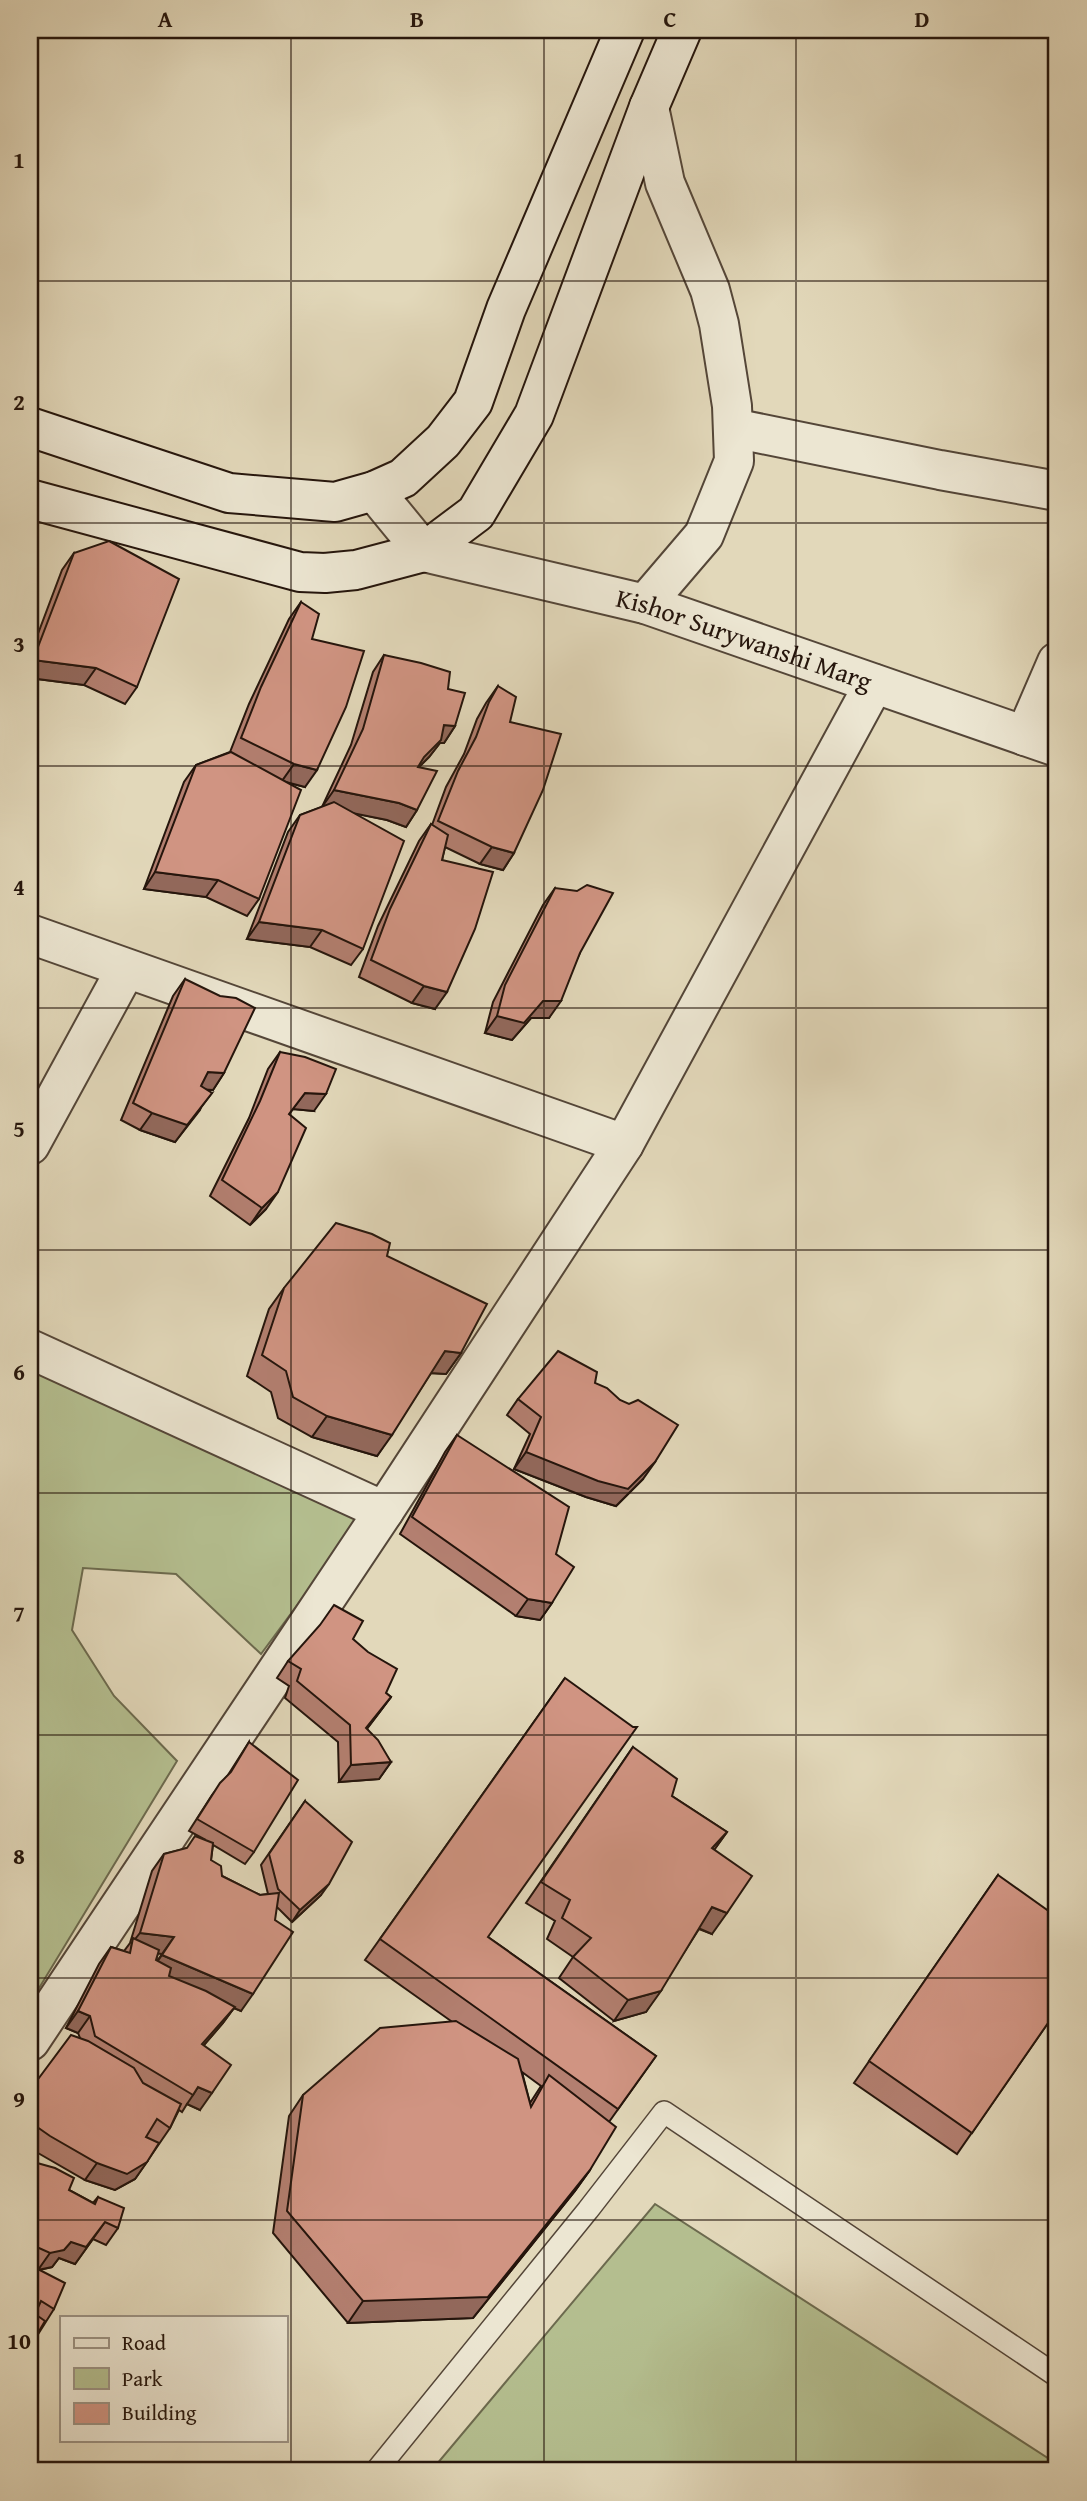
<svg xmlns="http://www.w3.org/2000/svg" width="1087" height="2501" viewBox="0 0 1087 2501" font-family="'Gentium Book Plus',serif">
  <rect width="100%" height="100%" fill="#e2d8ba"/>
  <filter id="stains"><feTurbulence type="fractalNoise" baseFrequency=".00286" numOctaves="4"/><feColorMatrix values="0 0 0 0 .2 0 0 0 0 .09 0 0 0 0 .02 0 0 0 .5 -.17"/></filter>
  <radialGradient id="worn" r=".72"><stop offset=".6" stop-color="#630" stop-opacity="0"/><stop offset="1" stop-color="#630" stop-opacity=".3"/></radialGradient>
  <g fill="#b4be8f" stroke="#6c6a4e" stroke-width="2">
    <polygon points="30,1351 364,1515 261,1654 176,1574 83,1568 72,1630 114,1696 177,1761 30,2003"/>
    <polygon points="655,2204 1057,2464 1057,2471 431,2471"/>
  </g>
  <g fill="none" stroke-linecap="round" stroke-linejoin="round">
    <defs>
      <polyline id="service" points="376,2471 588,2210 664,2112 1057,2376"/>
      <g id="minor">
        <polyline points="733,428 940,470 1057,491"/>
        <polyline points="645,604 704,535 734,461 732,406 719,324 710,290 665,183 649,107"/>
        <polyline points="1025,736 1057,662"/>
        <polyline points="30,934 624,1144"/>
        <polyline points="30,1145 126,969"/>
        <polyline points="30,1349 384,1511"/>
        <polyline points="30,2041 384,1511 624,1144 874,684"/>
      </g>
      <g id="tertiary">
        <path id="s1" d="M374,491L424,552L645,604L1057,747"/>
      </g>
      <g id="secondary">
        <polyline points="30,427 229,493 335,502 374,491 403,478 443,441 473,402 506,309 625,30"/>
        <polyline points="30,499 300,572 325,573 356,570 424,552 476,513 534,415 649,107 682,30"/>
      </g>
    </defs>
    <use href="#service" stroke="#544638" stroke-width="24"/>
    <use href="#minor" stroke="#544638" stroke-width="42"/>
    <use href="#tertiary" stroke="#544638" stroke-width="42"/>
    <use href="#secondary" stroke="#25150c" stroke-width="42"/>
    <use href="#service" stroke="#ece6d2" stroke-width="21"/>
    <use href="#minor" stroke="#ece6d2" stroke-width="38"/>
    <use href="#tertiary" stroke="#ece6d2" stroke-width="38"/>
    <use href="#secondary" stroke="#ece6d2" stroke-width="38"/>
  </g>
  <g fill="#b37f70" stroke="#25150c" stroke-width="2" fill-rule="evenodd">
    <polygon points="74,553 137,687 125,704 84,685 30,678 30,655 62,570"/>
    <polygon points="301,602 312,639 305,787 285,782 259,899 247,916 206,897 144,889 184,782 196,765 230,752 249,704 289,619"/>
    <polygon points="384,655 448,689 455,726 444,743 440,743 429,757 419,767 417,810 406,827 387,820 354,813 363,949 351,965 310,947 247,939 288,832 300,815 322,807 351,745 373,672"/>
    <polygon points="498,686 510,722 514,853 503,870 480,864 445,847 442,860 435,1009 412,1003 359,977 378,926 419,841 431,824 432,825 446,787 464,754 477,719 486,703"/>
    <polygon points="555,888 580,953 549,1018 531,1018 512,1040 485,1033 493,1002 543,905"/>
    <polygon points="185,979 224,1073 213,1090 207,1090 200,1110 175,1142 140,1130 121,1120 173,996"/>
    <polygon points="280,1052 314,1111 293,1109 289,1114 266,1209 250,1225 210,1196 249,1118 268,1069"/>
    <polygon points="387,1256 461,1353 446,1374 431,1373 377,1456 312,1437 278,1418 271,1392 247,1376 269,1309 284,1288"/>
    <polygon points="595,1383 643,1479 616,1506 586,1497 514,1469 530,1434 507,1415 518,1399"/>
    <polygon points="457,1435 556,1554 552,1603 540,1620 516,1616 400,1534 445,1452"/>
    <polygon points="353,1639 386,1693 391,1697 367,1729 391,1762 379,1779 339,1782 338,1742 285,1698 289,1686 277,1678 288,1661"/>
    <path d="M565,1678L488,1937L656,2056L609,2122L590,2170L575,2191L473,2318L348,2323L273,2233L289,2116L303,2095L451,2021L365,1960ZM522,2072L541,2086L530,2103Z"/>
    <path d="M249,1742L254,1852L245,1864L213,1845L211,1860L222,1876L260,1895L268,1894L261,1865L305,1801L321,1895L292,1922L277,1907L241,2011L234,2008L223,2023L204,2045L200,2110L187,2104L182,2112L179,2110L170,2128L135,2179L115,2190L85,2180L38,2153L30,2148V2090L80,2038L78,2033L66,2028L99,1964L111,1947L124,1951L130,1943L152,1871L164,1854L187,1848L204,1839L189,1831L212,1795L228,1775ZM158,1953L162,1954L157,1961L156,1960Z"/>
    <polygon points="633,1747 672,1796 727,1832 714,1850 712,1934 699,1929 646,2012 614,2021 559,1978 573,1957 547,1939 555,1921 526,1903"/>
    <polygon points="998,1875 1057,2010 957,2154 854,2083"/>
    <polygon points="30,2161 69,2190 93,2203 98,2197 118,2228 106,2245 93,2239 75,2264 59,2258 52,2267 39,2270 54,2309 30,2347"/>
  </g>
  <g fill="#92685b" stroke="#25150c" stroke-width="2">
    <polygon points="33,660 96,668 84,685 30,678 30,665"/>
    <polygon points="444,725 455,726 444,743 440,743 429,757 412,774"/>
    <polygon points="294,764 317,770 305,787 282,781"/>
    <polygon points="334,790 399,803 417,810 406,827 387,820 322,807"/>
    <polygon points="492,847 514,853 503,870 480,864"/>
    <polygon points="155,872 218,880 206,897 144,889"/>
    <polygon points="259,922 322,930 310,947 247,939"/>
    <polygon points="424,986 447,992 435,1009 412,1003"/>
    <polygon points="543,1001 561,1001 549,1018 531,1018 512,1040 485,1033 497,1016"/>
    <polygon points="208,1072 224,1073 213,1090 196,1089"/>
    <polygon points="212,1093 175,1142 140,1130 152,1113"/>
    <polygon points="305,1093 326,1094 314,1111 293,1109 277,1130"/>
    <polygon points="278,1192 266,1209 250,1225 262,1208"/>
    <polygon points="445,1351 461,1353 446,1374 430,1373"/>
    <polygon points="327,1416 392,1435 377,1456 312,1437"/>
    <polygon points="526,1452 655,1462 643,1479 616,1506 586,1497 514,1469"/>
    <polygon points="528,1599 552,1603 540,1620 516,1616"/>
    <polygon points="391,1697 379,1713 354,1745 366,1728"/>
    <polygon points="391,1762 379,1779 339,1782 351,1765"/>
    <polygon points="727,1832 712,1853 712,1848"/>
    <polygon points="329,1884 321,1895 292,1922 300,1910"/>
    <polygon points="712,1907 727,1913 712,1934 698,1928"/>
    <polygon points="140,1933 174,1937 162,1954 131,1950 132,1943"/>
    <polygon points="162,1955 253,1994 241,2011 234,2008 223,2023 190,2061 150,1972"/>
    <polygon points="661,1991 646,2012 614,2021 628,2000"/>
    <polygon points="78,2011 90,2016 78,2033 66,2028"/>
    <polygon points="198,2087 212,2093 200,2110 187,2104 193,2095"/>
    <polygon points="147,2162 135,2179 115,2190 85,2180 97,2163"/>
    <polygon points="590,2170 575,2191 473,2318 348,2323 363,2301"/>
    <polygon points="105,2222 75,2264 59,2258 52,2267 38,2270 50,2253"/>
  </g>
  <g fill="#d09482" stroke="#25150c" stroke-width="2">
    <polygon points="109,541 179,579 137,687 96,668 33,660 74,553"/>
    <polygon points="301,602 319,614 312,639 364,651 346,707 317,770 294,764 241,738 261,687"/>
    <polygon points="384,655 421,663 450,672 448,689 465,693 455,726 444,725 441,740 424,757 418,767 437,771 417,810 399,803 334,790 363,729"/>
    <polygon points="498,686 516,697 510,722 561,734 543,790 514,853 492,847 438,821 458,771 476,737 489,702"/>
    <polygon points="231,752 301,790 259,899 218,880 155,872 196,765"/>
    <polygon points="334,802 404,841 363,949 322,930 259,922 300,815"/>
    <polygon points="431,824 448,835 442,860 493,872 475,929 447,992 424,986 371,960 390,909"/>
    <polygon points="587,885 613,893 580,953 561,1001 543,1001 524,1023 497,1016 505,985 555,888 577,891"/>
    <polygon points="185,979 220,996 236,998 255,1008 224,1073 208,1072 201,1086 212,1093 187,1125 152,1113 133,1103"/>
    <polygon points="280,1052 305,1057 336,1069 326,1094 305,1093 289,1114 306,1128 278,1192 262,1208 222,1180 260,1101"/>
    <polygon points="336,1223 372,1234 390,1243 387,1256 487,1304 461,1353 445,1351 392,1435 327,1416 293,1397 286,1371 262,1355 284,1288"/>
    <polygon points="558,1351 597,1372 595,1383 607,1388 620,1400 629,1404 638,1400 678,1425 655,1462 628,1489 598,1481 526,1452 541,1417 518,1399"/>
    <polygon points="457,1435 569,1507 556,1554 574,1567 552,1603 528,1599 412,1517"/>
    <polygon points="334,1605 363,1621 353,1639 368,1652 397,1669 386,1693 391,1697 366,1728 378,1740 391,1762 351,1765 350,1725 297,1681 301,1669 288,1661 320,1625"/>
    <polygon points="565,1678 633,1727 637,1727 488,1937 656,2056 618,2109 380,1939"/>
    <polygon points="249,1742 298,1780 254,1852 197,1819 220,1783 231,1772"/>
    <polygon points="633,1747 677,1779 672,1796 727,1832 712,1848 752,1876 727,1913 712,1907 661,1991 628,2000 573,1957 591,1938 562,1918 570,1900 541,1882"/>
    <polygon points="305,1801 352,1842 329,1884 300,1910 278,1889 269,1854"/>
    <polygon points="195,1836 213,1843 211,1860 221,1866 222,1876 260,1895 279,1893 275,1920 293,1932 253,1994 162,1955 174,1937 140,1933 164,1854 187,1848"/>
    <polygon points="998,1875 1057,1917 1057,2010 972,2133 869,2061"/>
    <polygon points="133,1938 159,1950 156,1960 171,1968 169,1976 206,1991 235,2007 202,2044 231,2065 212,2093 198,2087 193,2095 95,2036 90,2016 78,2011 111,1947 130,1953"/>
    <polygon points="456,2021 518,2059 531,2107 549,2075 616,2127 590,2170 488,2297 363,2301 287,2211 303,2095 380,2028"/>
    <polygon points="71,2035 88,2041 134,2068 143,2083 181,2104 170,2128 157,2119 146,2137 159,2143 147,2162 127,2174 97,2163 50,2136 30,2122 30,2090"/>
    <polygon points="30,2161 55,2168 74,2178 69,2190 95,2204 98,2197 124,2208 118,2228 105,2222 86,2247 71,2242 64,2250 50,2253 30,2244"/>
    <polygon points="30,2265 65,2283 54,2309 41,2301 35,2314 45,2321 32,2343 30,2344"/>
  </g>
  <path fill="none" stroke="#25150c" stroke-width="2" stroke-opacity="0.55" d="M291,30V2471M544,30V2471M796,30V2471M30,281H1057M30,523H1057M30,766H1057M30,1008H1057M30,1250H1057M30,1493H1057M30,1735H1057M30,1978H1057M30,2220H1057"/>
  <g text-anchor="middle" stroke-width="5" stroke-linejoin="round" paint-order="stroke">
    <g font-size="26" fill="#25150c" stroke="#ece6d2">
      <text dy="9" stroke="none"><textPath href="#s1" startOffset="411">Kishor Surywanshi Marg</textPath></text>
    </g>
  </g>
  <rect width="1087" height="2501" fill="none" stroke="#e2d8ba" stroke-width="77"/>
  <rect x="60" y="2316" width="228" height="126" fill="#ece6d2" stroke="#9c9283" stroke-width="2"/>
  <rect x="74" y="2338" width="35" height="10" fill="#ece6d2" stroke="#9c9283" stroke-width="2"/>
  <text x="122" y="2350" font-size="21" fill="#25150c">Road</text>
  <rect x="74" y="2368" width="35" height="21" fill="#b4be8f" stroke="#9c9283" stroke-width="2"/>
  <text x="122" y="2386" font-size="21" fill="#25150c">Park</text>
  <rect x="74" y="2403" width="35" height="21" fill="#d09482" stroke="#9c9283" stroke-width="2"/>
  <text x="122" y="2420" font-size="21" fill="#25150c">Building</text>
  <rect x="38" y="38" width="1010" height="2424" fill="none" stroke="#25150c" stroke-width="2.5"/>
  <g font-size="23" text-anchor="middle" font-weight="bold" fill="#25150c">
    <text x="165" y="27">A</text>
    <text x="417" y="27">B</text>
    <text x="670" y="27">C</text>
    <text x="922" y="27">D</text>
    <text x="19" y="168">1</text>
    <text x="19" y="410">2</text>
    <text x="19" y="652">3</text>
    <text x="19" y="895">4</text>
    <text x="19" y="1137">5</text>
    <text x="19" y="1380">6</text>
    <text x="19" y="1622">7</text>
    <text x="19" y="1864">8</text>
    <text x="19" y="2107">9</text>
    <text x="19" y="2349">10</text>
  </g>
  <rect width="100%" height="100%" filter="url(#stains)"/>
  <rect width="100%" height="100%" fill="url(#worn)"/>
</svg>
